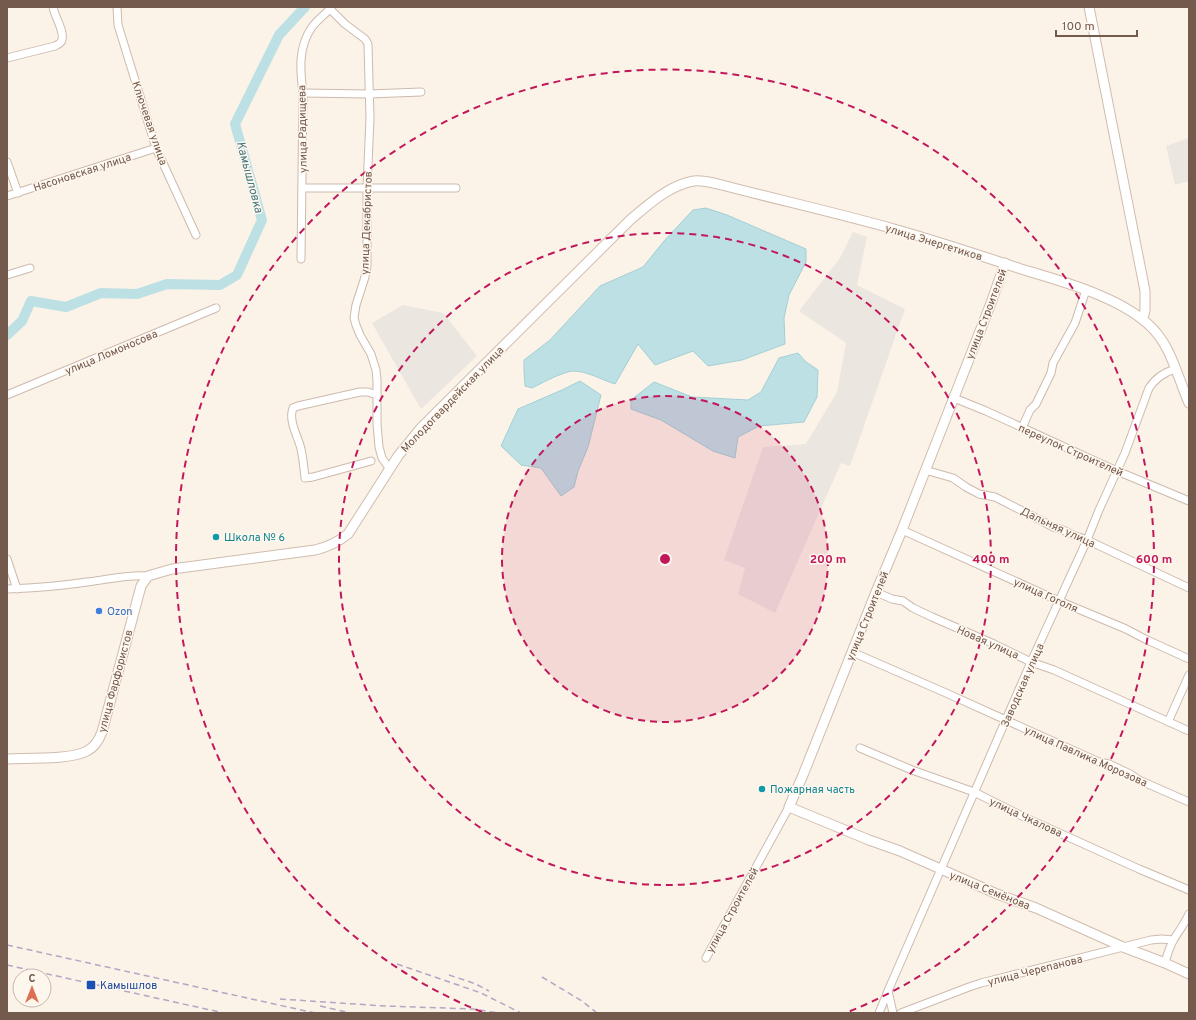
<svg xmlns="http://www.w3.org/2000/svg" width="1196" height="1020" viewBox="0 0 1196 1020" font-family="Overpass,sans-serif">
  <rect width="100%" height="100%" fill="#fbf3e7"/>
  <g fill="#ece6e1">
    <polygon points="1189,138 1189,181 1175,185 1166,146"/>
    <polygon points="853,232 867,237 857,285 905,309 850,466 841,463 775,613 738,594 745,568 724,560 763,447 806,444 837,392 846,343 799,311 840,258"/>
    <polygon points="403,305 443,313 477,356 421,409 372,323"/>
  </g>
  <g fill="#bde0e4" stroke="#a4cfd5">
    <path d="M706,208L727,215L806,249V262L789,295L784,318L785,344L742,360L708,366L693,351L655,365L638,344L615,384C602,380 587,371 573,371C562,372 542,383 532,388L525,386L524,371V360L550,340L600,286L643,267L664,241L693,210Z"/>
    <polygon points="798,353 806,362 818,370 817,397 804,422 759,426 738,437 735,458 713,451 661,420 631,409 631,400 654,382 692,397 748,400 761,392 779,358"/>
    <polygon points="580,381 601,395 588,447 578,471 574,487 561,496 541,468 521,465 501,446 518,409 562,390"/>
  </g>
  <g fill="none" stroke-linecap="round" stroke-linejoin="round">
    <polyline stroke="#bde0e4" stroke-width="10" points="7,335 22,321 31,301 66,307 101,293 137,294 167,284 220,285 237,275 262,220 235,124 279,35 305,7"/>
    <defs>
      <g id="street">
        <polyline points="117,7 118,25 156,148 196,235"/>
        <path d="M7,58L55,46C57,45 59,44 60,43C68,36 54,16 53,7"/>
        <polyline points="303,93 369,94 421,92"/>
        <polyline points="7,162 18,193"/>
        <polyline points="302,188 456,188"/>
        <polyline points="7,196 156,148"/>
        <path d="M301,259L303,93C300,70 298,47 312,27C317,20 324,15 330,9L345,24L365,39L368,44L370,118L367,188V266L365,277L356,305L354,318L356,325L360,335L371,354L376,370L377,380V424L379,447L382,458L389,468"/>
        <polyline points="7,275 30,268"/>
        <polyline points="7,395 216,308"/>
        <polyline points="954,398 986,411 1117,471 1189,501"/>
        <polyline points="1022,428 1030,410 1036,404 1051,373 1053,363 1075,323 1086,290"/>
        <path d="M371,461L313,477L305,478C304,468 303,458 301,449C298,436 288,421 293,408L298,406L360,392H368L377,395"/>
        <polyline points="925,470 953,478 966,487 979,494 995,497 1042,521 1053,527 1063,530 1073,535 1087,540 1189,588"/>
        <polyline points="902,530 1059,601 1126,629 1145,639 1189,659"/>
        <polyline points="7,559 17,589"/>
        <path d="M7,589C34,588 60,586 87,582C107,580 127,574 148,576"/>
        <polyline points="876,592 892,599 903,601 913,608 932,617 994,644 1031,662 1054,670 1189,731"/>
        <polyline points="852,652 946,693 1099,762 1109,764 1130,774 1139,780 1189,802"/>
        <polyline points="1168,722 1189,675"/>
        <polyline points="860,748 912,770 974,792 1024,817 1139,869 1189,890"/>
        <polyline points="706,958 789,807"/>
        <path d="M1165,963C1167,955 1170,946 1174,939C1179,931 1185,923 1189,914"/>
        <polyline points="879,1013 888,991"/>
        <path d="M893,1013L888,991L891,984L1031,662L1087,540L1099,510L1125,453L1149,388C1156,378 1163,373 1175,369"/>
        <polyline points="901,1013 969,987 981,983 1151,940 1162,939 1173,940"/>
      </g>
      <g id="secondary">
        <polyline points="1089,7 1145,291 1145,310 1143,319"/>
        <polyline points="1005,263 991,303 902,530 876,592 803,775 789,807 869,840 900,851 997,894 1036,908 1123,947 1165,963 1189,974"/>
        <path d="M7,759C28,758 70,760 87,751C95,747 99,740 102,732L141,586L148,576L172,569L315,550C328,547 338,542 348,534L398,456L420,429L438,411L630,220C648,205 669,185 694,181C703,180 713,183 722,185C779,200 837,213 894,229C937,241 979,255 1021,269C1061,281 1117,296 1148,324C1171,344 1177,376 1189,403"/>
      </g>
    </defs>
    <use href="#street" stroke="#cdbaae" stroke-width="9"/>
    <use href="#secondary" stroke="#d1bcae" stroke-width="11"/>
    <use href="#street" stroke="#fff" stroke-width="7"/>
    <use href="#secondary" stroke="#fff" stroke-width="9"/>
    <g stroke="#b5a6c5" stroke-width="1.5" stroke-dasharray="6 4" stroke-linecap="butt">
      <polyline points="7,945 315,1013"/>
      <polyline points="397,964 481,993 521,1013"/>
      <polyline points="7,965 224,1013"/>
      <polyline points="449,975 476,984 489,991"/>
      <polyline points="542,977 582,1001 597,1013"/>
      <polyline points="280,999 385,1006 473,1009 498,1013"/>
      <polyline points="320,1006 351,1013"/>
    </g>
  </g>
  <circle cx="665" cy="559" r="163" fill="#c2185b" fill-opacity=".12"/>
  <g fill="none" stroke="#c2185b" stroke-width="2" stroke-dasharray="7 5">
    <circle cx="665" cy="559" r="163"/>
    <circle cx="665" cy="559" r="326"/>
    <path d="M482 1012A489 489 0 1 1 848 1012"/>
  </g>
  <g fill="#0f9aa8" stroke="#fef7ee" stroke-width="1.5">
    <circle cx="216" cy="537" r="4"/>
    <circle cx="762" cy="789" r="4"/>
  </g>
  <circle fill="#3f7fe0" stroke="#fef7ee" stroke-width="1.5" cx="99" cy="611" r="4"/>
  <rect fill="#1a4fb4" stroke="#fef7ee" stroke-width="1.5" x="86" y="980" width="10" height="10" rx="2"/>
  <g text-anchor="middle" stroke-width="3" stroke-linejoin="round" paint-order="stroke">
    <g font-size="11" fill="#74594d" stroke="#fef7ee">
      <text transform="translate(150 123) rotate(71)" y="4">Ключевая улица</text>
      <text transform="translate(302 129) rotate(-91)" y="4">улица Радищева</text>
      <text transform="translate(82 172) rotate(-18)" y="4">Насоновская улица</text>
      <text transform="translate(366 223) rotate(-88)" y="4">улица Декабристов</text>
      <text transform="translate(934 242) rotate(17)" y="4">улица Энергетиков</text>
      <text transform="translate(986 314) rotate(-69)" y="4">улица Строителей</text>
      <text transform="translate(111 352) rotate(-23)" y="4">улица Ломоносова</text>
      <text transform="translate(452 399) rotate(-46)" y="4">Молодогвардейская улица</text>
      <text transform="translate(1071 450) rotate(24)" y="4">переулок Строителей</text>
      <text transform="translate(1058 527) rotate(25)" y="4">Дальняя улица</text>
      <text transform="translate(1046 595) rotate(24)" y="4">улица Гоголя</text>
      <text transform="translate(867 616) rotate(-68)" y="4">улица Строителей</text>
      <text transform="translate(988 642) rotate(24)" y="4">Новая улица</text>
      <text transform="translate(115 681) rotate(-75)" y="4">улица Фарфористов</text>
      <text transform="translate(1022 685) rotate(-66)" y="4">Заводская улица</text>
      <text transform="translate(1086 756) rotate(24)" y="4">улица Павлика Морозова</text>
      <text transform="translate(1026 817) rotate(25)" y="4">улица Чкалова</text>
      <text transform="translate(990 890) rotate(22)" y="4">улица Семёнова</text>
      <text transform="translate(732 910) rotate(-61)" y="4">улица Строителей</text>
      <text transform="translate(1035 970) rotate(-14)" y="4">улица Черепанова</text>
    </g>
    <g font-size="11" fill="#0d838f" stroke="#fef7ee" text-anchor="start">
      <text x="224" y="541">Школа № 6</text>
      <text x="770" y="793">Пожарная часть</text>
    </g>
    <g font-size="11" fill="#366cbe" stroke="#fef7ee" text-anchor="start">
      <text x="107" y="615">Ozon</text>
    </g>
    <g font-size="11" fill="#164399" stroke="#fef7ee" text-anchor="start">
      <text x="100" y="989">Камышлов</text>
    </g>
    <g font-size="12" font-style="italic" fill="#44777f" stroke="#fef7ee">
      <text transform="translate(250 177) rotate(75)" y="4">Камышловка</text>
    </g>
  </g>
  <circle cx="665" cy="559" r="6" fill="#c2185b" stroke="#fef7ee" stroke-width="2"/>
  <g font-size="12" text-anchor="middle" font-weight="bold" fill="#c2185b" stroke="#fef7ee" stroke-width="3" stroke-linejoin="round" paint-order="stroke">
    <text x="828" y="563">200 m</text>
    <text x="991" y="563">400 m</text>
    <text x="1154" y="563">600 m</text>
  </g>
  <rect width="1196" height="1020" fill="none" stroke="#74594d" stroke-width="16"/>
  <g transform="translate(32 988)"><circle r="19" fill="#fef7ee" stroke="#c7b8ae"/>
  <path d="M0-3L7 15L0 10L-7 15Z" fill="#dd6e54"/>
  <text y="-6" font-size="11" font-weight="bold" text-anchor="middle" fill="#74594d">С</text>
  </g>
  <path d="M1056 30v6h81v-6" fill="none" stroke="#74594d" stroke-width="2"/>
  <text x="1062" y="30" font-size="12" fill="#74594d" stroke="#fef7ee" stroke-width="3" paint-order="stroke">100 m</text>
</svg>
